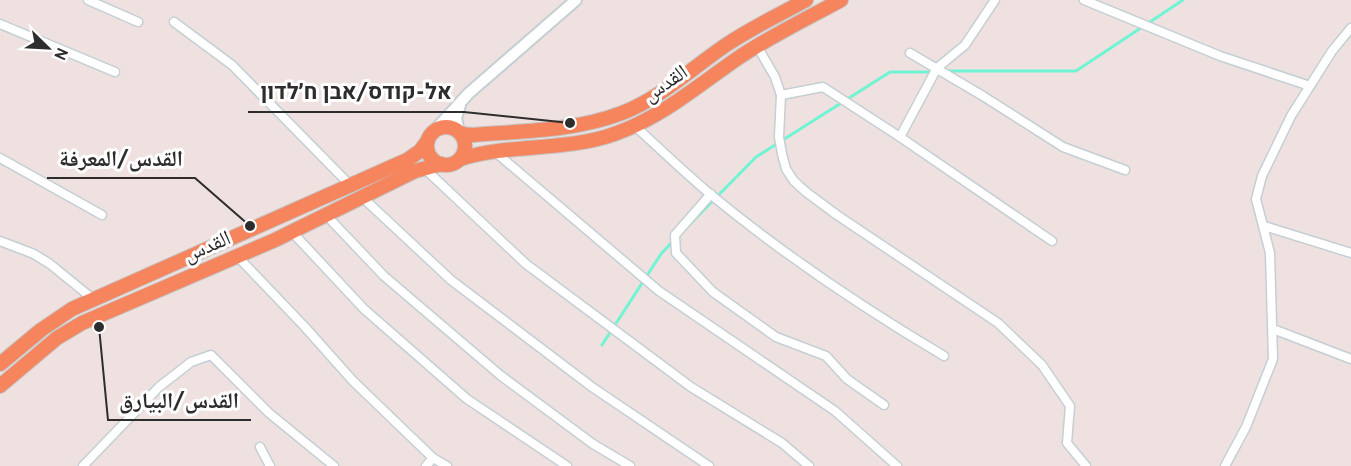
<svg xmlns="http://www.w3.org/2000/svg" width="1351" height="466" viewBox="0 0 1351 466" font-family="Overpass,'Noto Naskh Arabic',Heebo,sans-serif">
  <rect width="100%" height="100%" fill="#efe1e0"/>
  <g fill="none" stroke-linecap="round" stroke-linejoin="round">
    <g stroke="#70f4d3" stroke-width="3">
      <polyline points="948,71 1076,71 1183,0"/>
      <polyline points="691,223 756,157 890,72 932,72"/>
      <polyline points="602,345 661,254 673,241"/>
    </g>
    <defs>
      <g id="minor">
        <polyline points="88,0 138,22"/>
        <polyline points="1084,0 1220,56 1310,86"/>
        <polyline points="174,22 232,65 350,185"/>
        <polyline points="0,24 115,72"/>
        <polyline points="757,46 775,77 781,95 779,137 782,154 786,169 794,181 806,192 837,215 998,323 1042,365 1070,406 1067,443 1086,466"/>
        <polyline points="910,53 983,96 1063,147 1125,170"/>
        <polyline points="781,95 823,87 900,137 1052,241"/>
        <path d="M635,126C660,149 684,172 710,194C783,254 863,308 944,356"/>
        <polyline points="900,137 937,68 965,45 995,0"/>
        <polyline points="494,151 659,291 835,411 897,466"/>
        <polyline points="0,158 102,215"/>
        <polyline points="424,168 526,264 691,387 782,443 809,466"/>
        <polyline points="711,194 675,235 676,253 713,292 776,337 826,356 847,379 884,405"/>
        <polyline points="362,197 451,280 592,387 709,466"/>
        <polyline points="326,215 384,276 500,375 593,444 630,466"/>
        <polyline points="1264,226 1351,253"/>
        <polyline points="292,232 364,309 467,399 567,466"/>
        <polyline points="0,241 34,254 50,264 93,299"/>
        <polyline points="237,256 304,326 353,381 433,458 447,466"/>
        <polyline points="1273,329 1351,359"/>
        <polyline points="260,447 270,466"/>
        <polyline points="83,466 159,387 191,362 211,355 269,413 334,466"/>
        <polyline points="426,466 433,458"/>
        <polyline points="1225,466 1246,427 1273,359 1270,253 1256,199 1262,176 1291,116 1332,51 1351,28"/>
      </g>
      <g id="tertiary">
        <polyline points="436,129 469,93 576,0"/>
        <polyline points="459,132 456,118 460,105"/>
      </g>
      <g id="primary">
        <circle cx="446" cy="146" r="19"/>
        <path d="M461,134L473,135C523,131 575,131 622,113C661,98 692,68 726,45C751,28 779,15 806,0"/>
        <path d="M460,159C511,143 567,152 617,133C664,116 701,83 741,56C773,35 808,18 841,0"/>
        <polyline points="0,364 41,330 72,309 407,160 420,151 426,143"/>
        <polyline points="0,386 57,338 82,323 275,240 415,171 441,164"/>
      </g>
    </defs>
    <use href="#minor" stroke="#c4cfd4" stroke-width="11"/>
    <use href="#tertiary" stroke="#c4cfd4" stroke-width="14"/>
    <use href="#primary" stroke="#c4c4c4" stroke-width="16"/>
    <use href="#minor" stroke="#fff" stroke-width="8"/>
    <use href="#tertiary" stroke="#fff" stroke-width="10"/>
    <use href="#primary" stroke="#f6845d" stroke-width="14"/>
  </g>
  <g text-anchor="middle" stroke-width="6" stroke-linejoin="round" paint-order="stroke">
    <g font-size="21" fill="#2d2d2d" stroke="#fff">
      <text transform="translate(665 83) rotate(-34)" y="7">القدس</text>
      <text transform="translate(207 246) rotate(-23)" y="7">القدس</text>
    </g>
  </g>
  <path fill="none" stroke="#2d2d2d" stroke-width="2" d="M570 123L464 112H248M250 226L195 178H47M99 327L108 420H251"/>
  <g fill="#2d2d2d" stroke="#fff" stroke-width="2">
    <circle cx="570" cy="123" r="6"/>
    <circle cx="250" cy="226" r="6"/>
    <circle cx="99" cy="327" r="6"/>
  </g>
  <g font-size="22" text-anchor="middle" font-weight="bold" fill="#2d2d2d" stroke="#fff" stroke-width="6" stroke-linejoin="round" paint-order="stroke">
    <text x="356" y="99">אל-קודס/אבן ח׳לדון</text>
    <text x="121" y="166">القدس/المعرفة</text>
    <text x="179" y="408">القدس/البيارق</text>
  </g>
  <g transform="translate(48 48) rotate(114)" stroke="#ffffff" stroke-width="4.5" paint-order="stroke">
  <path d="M0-4.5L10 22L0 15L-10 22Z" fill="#2d2d2d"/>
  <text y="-9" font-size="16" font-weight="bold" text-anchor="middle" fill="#2d2d2d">N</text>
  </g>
</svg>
